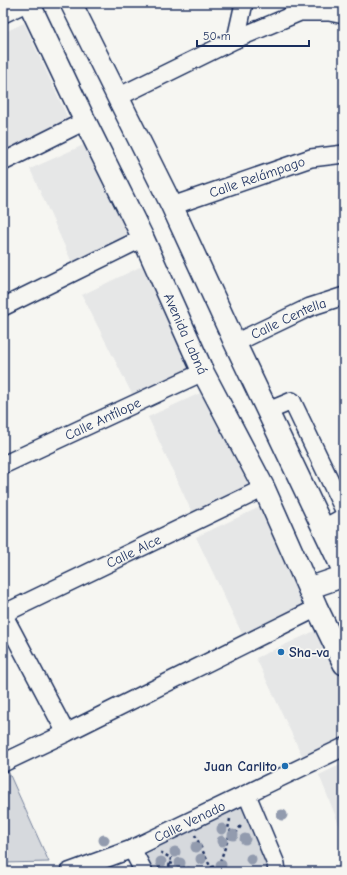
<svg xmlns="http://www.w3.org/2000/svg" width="347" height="875" viewBox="0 0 347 875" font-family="'Comic Neue',sans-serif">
  <rect width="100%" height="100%" fill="#f6f6f2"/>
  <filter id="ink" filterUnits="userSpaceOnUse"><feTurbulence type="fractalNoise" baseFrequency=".025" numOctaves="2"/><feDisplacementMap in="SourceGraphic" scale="8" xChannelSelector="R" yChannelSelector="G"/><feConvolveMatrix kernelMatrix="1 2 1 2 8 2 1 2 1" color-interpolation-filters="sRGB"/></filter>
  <g filter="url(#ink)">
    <g fill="#e6e7e7">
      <polygon points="24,23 73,129 13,156 3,134 3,33"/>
      <polygon points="88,143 136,250 78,276 30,169"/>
      <polygon points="142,266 192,367 133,396 82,295"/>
      <polygon points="209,389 255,489 194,517 148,417"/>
      <polygon points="260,507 307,611 244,638 196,537"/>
      <polygon points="319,629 344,682 344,744 305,762 256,658"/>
      <polygon points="344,763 344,837 319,775"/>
    </g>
    <g fill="#d6d9dd" stroke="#78849e">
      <polygon points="8,771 49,862 3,863 3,773"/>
      <polygon points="236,800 252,808 275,872 144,872 141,845"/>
    </g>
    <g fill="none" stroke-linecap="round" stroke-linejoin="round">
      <defs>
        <g id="minor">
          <polyline points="3,14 26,3"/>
          <polyline points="236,39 244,3"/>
          <polyline points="118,97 236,39 300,12 329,12 344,15"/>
          <polyline points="3,162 85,121"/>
          <path id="s1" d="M172,206L311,158L344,154"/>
          <polyline points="3,307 143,238"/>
          <path id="s2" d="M235,343L310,307L344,296"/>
          <polyline points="268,411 292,401 344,510"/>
          <path id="s3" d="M3,465L203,372"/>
          <polyline points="324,528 344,517"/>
          <polyline points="329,540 344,534"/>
          <polyline points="3,614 66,733 317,608"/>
          <path id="s4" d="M3,614L264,488"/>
          <polyline points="3,763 66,733"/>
          <polyline points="247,795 276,864 277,872"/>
          <polyline points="132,849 144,872"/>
          <path id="s5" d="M69,872L132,849L344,747"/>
        </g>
        <g id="tertiary">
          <path id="s6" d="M29,3L85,121L143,238L203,372L264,488L317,608L344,664"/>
          <polyline points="71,3 172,206 235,343 344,572"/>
          <polyline points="309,588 344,576"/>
        </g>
      </defs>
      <use href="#minor" stroke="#1b2f5e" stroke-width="20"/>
      <use href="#tertiary" stroke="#1b2f5e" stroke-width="24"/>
      <g stroke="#1b2f5e" stroke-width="2.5" stroke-dasharray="3 3" stroke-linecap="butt">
        <polyline points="230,819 228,829 231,831 237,832 242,824"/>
        <polyline points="195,835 211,868"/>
        <polyline points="170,863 200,872"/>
        <polyline points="158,867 164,869 169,867 171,858 160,852"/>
        <polyline points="218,867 231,831"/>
        <path d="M207,872C211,865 219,865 223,872"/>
      </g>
      <use href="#minor" stroke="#f6f6f2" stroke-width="17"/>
      <use href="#tertiary" stroke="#f6f6f2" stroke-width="21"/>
    </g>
    <g fill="#929bae">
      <circle cx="282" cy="815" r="5.5"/>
      <circle cx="222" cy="829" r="5.5"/>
      <circle cx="233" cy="835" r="5.5"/>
      <circle cx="245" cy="839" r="5.5"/>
      <circle cx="104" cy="840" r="5.5"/>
      <circle cx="222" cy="841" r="5.5"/>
      <circle cx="196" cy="847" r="5.5"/>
      <circle cx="175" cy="852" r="5.5"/>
      <circle cx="201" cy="859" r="5.5"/>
      <circle cx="251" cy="859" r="5.5"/>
      <circle cx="161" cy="862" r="5.5"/>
      <circle cx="180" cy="863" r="5.5"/>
      <circle cx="221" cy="865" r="5.5"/>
    </g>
  </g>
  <g fill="#1f6fb2" stroke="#f6f6f2" stroke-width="1.5">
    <circle cx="281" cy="652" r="4"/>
    <circle cx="285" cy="766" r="4"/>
  </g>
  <g text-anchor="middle" stroke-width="3.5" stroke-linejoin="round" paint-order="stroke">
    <g font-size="14" fill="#1b2f5e" stroke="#f6f6f2">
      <text dy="5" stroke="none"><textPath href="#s1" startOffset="90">Calle Relámpago</textPath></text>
      <text dy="5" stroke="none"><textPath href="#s2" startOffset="59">Calle Centella</textPath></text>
      <text dy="5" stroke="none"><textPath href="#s6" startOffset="366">Avenida Labná</textPath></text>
      <text dy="5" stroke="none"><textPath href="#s3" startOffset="110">Calle Antílope</textPath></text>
      <text dy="5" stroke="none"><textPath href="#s4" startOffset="145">Calle Alce</textPath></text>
      <text dy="5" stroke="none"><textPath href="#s5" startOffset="131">Calle Venado</textPath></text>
    </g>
    <g font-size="14" font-weight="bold" fill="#1b2f5e" stroke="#f6f6f2" text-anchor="start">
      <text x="289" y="657">Sha-va</text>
      <text x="277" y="771" text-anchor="end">Juan Carlito</text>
    </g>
  </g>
  <rect width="347" height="875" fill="none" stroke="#f6f6f2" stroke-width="16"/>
  <rect x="8" y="8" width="331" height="859" fill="none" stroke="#1b2f5e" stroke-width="1.5" filter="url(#ink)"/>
  <path d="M197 40v6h112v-6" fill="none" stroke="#1b2f5e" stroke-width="2"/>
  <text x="203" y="40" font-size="12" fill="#1b2f5e" stroke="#f6f6f2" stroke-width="3" paint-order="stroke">50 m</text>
</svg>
